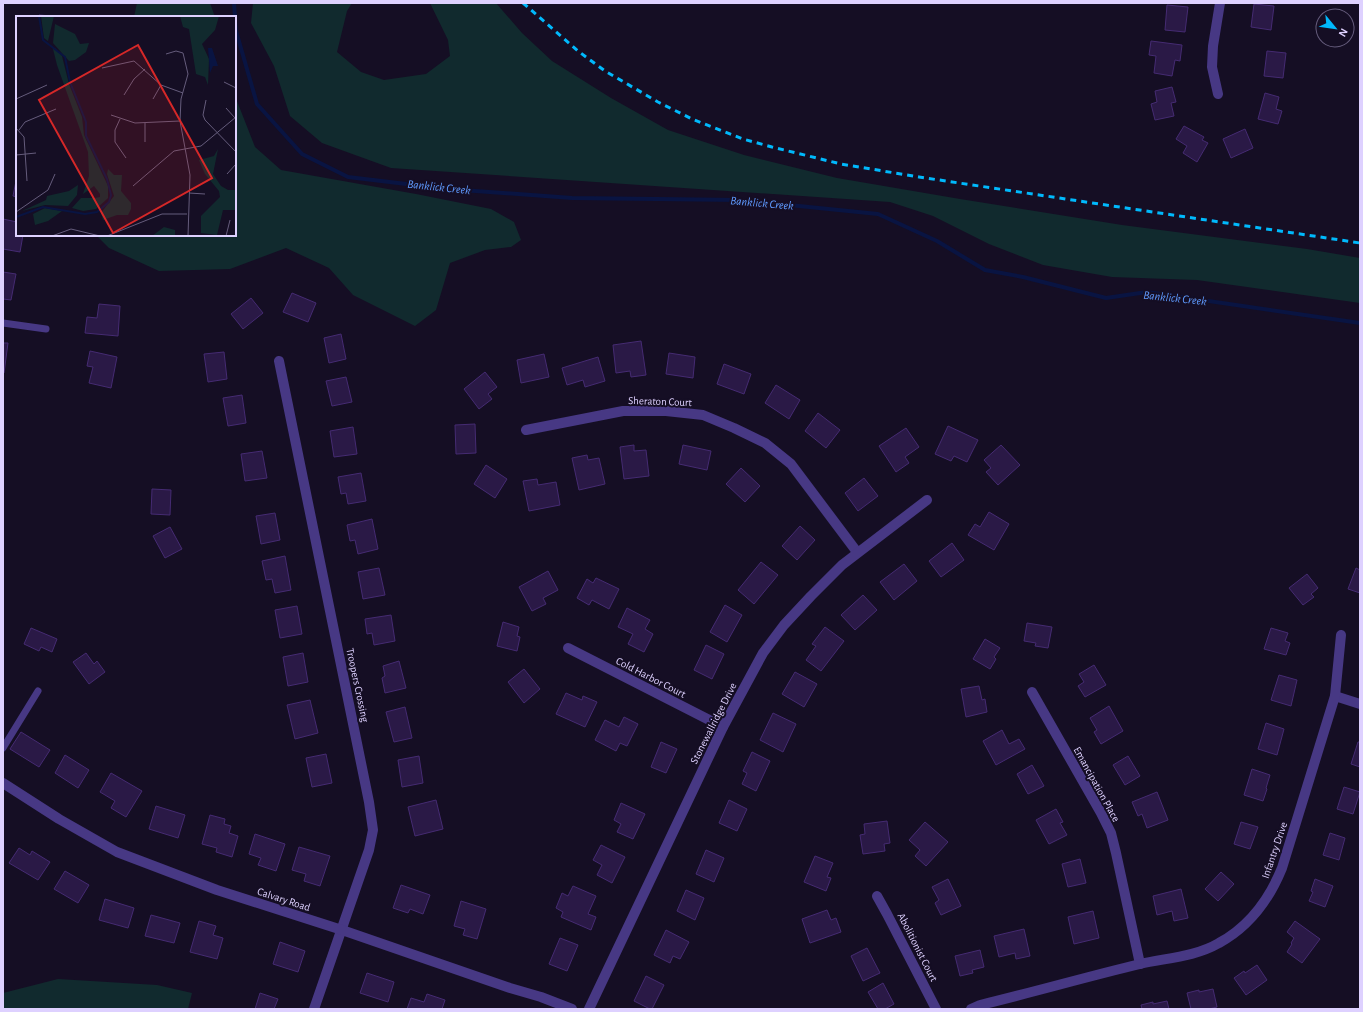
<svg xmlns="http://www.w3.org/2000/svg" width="1363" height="1012" viewBox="0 0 1363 1012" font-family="'Alegreya Sans',sans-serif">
  <rect width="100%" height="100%" fill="#150e24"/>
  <g fill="#112a2e">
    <polygon points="137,3 210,3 215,17 134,17"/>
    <polygon points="253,3 352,3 347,11 337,52 361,72 384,80 426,74 450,56 448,40 430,3 496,3 522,33 552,61 611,98 668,130 744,155 837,178 960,199 1122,225 1307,249 1360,258 1360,303 1197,280 1112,277 1043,265 989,244 933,216 890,202 391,168 322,143 290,116 274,66 251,23"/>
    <polygon points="235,96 255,147 281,170 416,194 491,209 514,222 521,240 511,247 485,250 450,263 436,310 415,326 353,295 329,268 286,248 230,269 159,271 109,248 96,235 235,235"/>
    <polygon points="58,979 157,985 192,993 188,1009 3,1009 3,993"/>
  </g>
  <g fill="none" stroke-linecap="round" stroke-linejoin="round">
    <g stroke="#091442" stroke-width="4">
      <polyline points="234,3 235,17"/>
      <polyline points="235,22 236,31 257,104 302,154 348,177 448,189 572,198 740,200 878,214 937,241 985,270 1023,277 1106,298 1147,292 1360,323"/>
    </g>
  </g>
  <g fill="#2a1946" stroke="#452b72">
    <polygon points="1254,4 1274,6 1271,30 1251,27"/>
    <polygon points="1167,5 1188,7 1185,32 1165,30"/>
    <polygon points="39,15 64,17 39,17"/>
    <polygon points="1151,41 1182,45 1180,61 1175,60 1172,76 1154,73 1156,56 1149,55"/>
    <polygon points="1267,51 1286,53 1283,78 1264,76"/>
    <polygon points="1172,87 1176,102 1171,103 1174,116 1155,120 1151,104 1157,102 1155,91"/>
    <polygon points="1265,93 1279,97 1276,109 1282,111 1278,124 1258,119"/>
    <polygon points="1184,126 1204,137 1202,140 1208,143 1197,162 1183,153 1187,146 1176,139"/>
    <polygon points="1245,129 1253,148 1231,158 1223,139"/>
    <polygon points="17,176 17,197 13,196"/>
    <polygon points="3,219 17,222 17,235 23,235 20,252 3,249"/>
    <polygon points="3,272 16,274 11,300 3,299"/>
    <polygon points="292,293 316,303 308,322 283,312"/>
    <polygon points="251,298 263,313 243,329 231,314"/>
    <polygon points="99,304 120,306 118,336 85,333 87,317 97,318"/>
    <polygon points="341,334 346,359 329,363 324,338"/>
    <polygon points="641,341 646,375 631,377 630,371 616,373 613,345"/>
    <polygon points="3,343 8,343 4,373 3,373"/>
    <polygon points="90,351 117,357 111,388 89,383 93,367 87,366"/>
    <polygon points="224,352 227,379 208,382 204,354"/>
    <polygon points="669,353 695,357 693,378 666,374"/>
    <polygon points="544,354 549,377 521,383 517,360"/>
    <polygon points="598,357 605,381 585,387 583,380 567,385 562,368"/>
    <polygon points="724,364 751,374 744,394 717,384"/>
    <polygon points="485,372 497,387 488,394 492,399 479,409 464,389"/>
    <polygon points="346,377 352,402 332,406 326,381"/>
    <polygon points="776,385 800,400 789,419 765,403"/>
    <polygon points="242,395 246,423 228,426 223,398"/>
    <polygon points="818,413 840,430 826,448 805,431"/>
    <polygon points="475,424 476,453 456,454 455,425"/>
    <polygon points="948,426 978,440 967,462 954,456 951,461 935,454"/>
    <polygon points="353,427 357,454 334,457 330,431"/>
    <polygon points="906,428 919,447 905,457 909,463 896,472 879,446"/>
    <polygon points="634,445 634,451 646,450 649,476 624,479 620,447"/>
    <polygon points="683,445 711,451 707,470 679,464"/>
    <polygon points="1001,445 1020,465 998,485 986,472 991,468 984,460"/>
    <polygon points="262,451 267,478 245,481 241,454"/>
    <polygon points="587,455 588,460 599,458 605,484 579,490 572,458"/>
    <polygon points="486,465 507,479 495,498 474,484"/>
    <polygon points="741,468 760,486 745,502 726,484"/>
    <polygon points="361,473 366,501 348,504 346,493 341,494 338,477"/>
    <polygon points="864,478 878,496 858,511 845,493"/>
    <polygon points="537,479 538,485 556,482 560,505 529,511 523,481"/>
    <polygon points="152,489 171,490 170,515 151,514"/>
    <polygon points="989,512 1009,524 994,550 968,535 975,524 980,527"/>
    <polygon points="275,513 280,540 261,544 256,516"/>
    <polygon points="372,519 378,549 358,554 355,540 350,541 347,525"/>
    <polygon points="800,526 815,540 797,560 782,546"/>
    <polygon points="170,527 182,549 165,558 153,536"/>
    <polygon points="952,543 964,560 941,577 929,561"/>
    <polygon points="285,556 291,590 275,593 272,579 266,580 262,561"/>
    <polygon points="761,562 778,575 754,604 738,590"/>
    <polygon points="904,564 917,581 894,600 880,582"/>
    <polygon points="379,568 385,595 363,599 358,572"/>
    <polygon points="1356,568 1360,570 1360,593 1348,589"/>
    <polygon points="548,571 558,590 543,598 546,604 532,611 519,587"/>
    <polygon points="1307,574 1318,588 1311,594 1314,597 1303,605 1289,588"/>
    <polygon points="596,578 619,589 609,609 592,600 589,605 577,598 587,579 593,583"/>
    <polygon points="863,595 877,610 855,630 841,615"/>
    <polygon points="725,605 742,615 727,642 710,632"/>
    <polygon points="297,606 302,634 280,638 275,610"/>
    <polygon points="627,608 650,620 645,629 653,634 644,652 628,644 633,634 618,627"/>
    <polygon points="391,615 395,641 374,645 372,633 367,634 365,619"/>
    <polygon points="503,622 519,627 517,636 520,637 517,651 497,646"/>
    <polygon points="1027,623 1052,627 1048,648 1035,646 1036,643 1024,641"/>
    <polygon points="825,627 844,641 821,671 806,660 816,646 812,644"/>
    <polygon points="31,628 57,639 52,652 41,647 39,651 24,644"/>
    <polygon points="1271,628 1288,633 1285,641 1290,643 1286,655 1264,649"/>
    <polygon points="985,639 1000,648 994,657 996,659 990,669 973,659"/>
    <polygon points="706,645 724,654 712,679 694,670"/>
    <polygon points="86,653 94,664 97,661 105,672 89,684 73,662"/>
    <polygon points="303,653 308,682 288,686 283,657"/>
    <polygon points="399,661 406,688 385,693 382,678 385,676 383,666"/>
    <polygon points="1094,665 1106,685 1085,697 1078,686 1084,682 1079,674"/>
    <polygon points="524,669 540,689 524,703 508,682"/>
    <polygon points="795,672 817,684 804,707 782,694"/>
    <polygon points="1279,675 1297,680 1291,706 1271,700"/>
    <polygon points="979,686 982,700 985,699 987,712 966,717 961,689"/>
    <polygon points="566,693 582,700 583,696 597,702 585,727 556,714"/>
    <polygon points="310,700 318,733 295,739 287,705"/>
    <polygon points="1109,706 1123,731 1101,744 1094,732 1097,730 1090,718"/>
    <polygon points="405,707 412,738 394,742 386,712"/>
    <polygon points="773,713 796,724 783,752 760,740"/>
    <polygon points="624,717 638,724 627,746 620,743 616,751 595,740 605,720 619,727"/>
    <polygon points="1266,723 1284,729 1277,755 1258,749"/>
    <polygon points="1002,730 1009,744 1019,739 1025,749 996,765 983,741"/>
    <polygon points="21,732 50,750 39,767 10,749"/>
    <polygon points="661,742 677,749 666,773 651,767"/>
    <polygon points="1358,742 1360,742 1360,767 1351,764"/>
    <polygon points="752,752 770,761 756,791 742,784 747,773 743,771"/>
    <polygon points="326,754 332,783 312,787 306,758"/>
    <polygon points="65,755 89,770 78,788 55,773"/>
    <polygon points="419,756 423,783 402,787 398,760"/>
    <polygon points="1128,756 1140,776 1125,785 1113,765"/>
    <polygon points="1032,765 1044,786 1028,794 1017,774"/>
    <polygon points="1252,769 1270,775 1266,788 1267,789 1263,801 1244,795"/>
    <polygon points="111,773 142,791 126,817 111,808 115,801 100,792"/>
    <polygon points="1344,787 1360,792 1353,814 1337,809"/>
    <polygon points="1157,792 1168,820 1147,828 1142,814 1138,816 1132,802"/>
    <polygon points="436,800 443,829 415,836 408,807"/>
    <polygon points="729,800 747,809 737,831 719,823"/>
    <polygon points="621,803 645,814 633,839 617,832 621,824 614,820"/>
    <polygon points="156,806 185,815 178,838 149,829"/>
    <polygon points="1056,809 1063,822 1060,823 1067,835 1049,844 1036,820"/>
    <polygon points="210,815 225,819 224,824 231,826 229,833 238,836 232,857 216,852 217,848 202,844"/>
    <polygon points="887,821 890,843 884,844 885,851 863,854 860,835 865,834 864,824"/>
    <polygon points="925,822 948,842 926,866 915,856 920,850 909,840"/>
    <polygon points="1241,822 1258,827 1250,849 1234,844"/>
    <polygon points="1330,833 1345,838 1339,860 1323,855"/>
    <polygon points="255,834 285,844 276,871 258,865 261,858 249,854"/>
    <polygon points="601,845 625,857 612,883 597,875 602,865 593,860"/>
    <polygon points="299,847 330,856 320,886 304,881 306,874 292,870"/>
    <polygon points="19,848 30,855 32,851 50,862 38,880 9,863"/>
    <polygon points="706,850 724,858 714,882 696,874"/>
    <polygon points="815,856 833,863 827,877 831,878 826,891 804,882"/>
    <polygon points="1080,859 1086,883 1068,887 1062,864"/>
    <polygon points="65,871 89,885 78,903 54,889"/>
    <polygon points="1221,872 1234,884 1218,901 1205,889"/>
    <polygon points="948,879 961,906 941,915 935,903 939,900 932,887"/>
    <polygon points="1315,879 1333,886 1325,907 1309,901 1313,892 1311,891"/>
    <polygon points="401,885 430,895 423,914 410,909 408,913 393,908"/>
    <polygon points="573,886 596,896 588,914 596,917 591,930 561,917 563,912 556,908 562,893 568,896"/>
    <polygon points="1181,889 1188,918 1174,921 1172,911 1157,915 1153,896"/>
    <polygon points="686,890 704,898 695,920 677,911"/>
    <polygon points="105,899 134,908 128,928 99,920"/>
    <polygon points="461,901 486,909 477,939 463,935 465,929 454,926"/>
    <polygon points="827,910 831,920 836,918 841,932 810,943 802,919"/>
    <polygon points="1093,911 1099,938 1074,944 1068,917"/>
    <polygon points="151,915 180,923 174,943 145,936"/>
    <polygon points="199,921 216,926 213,935 223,938 217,959 190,952"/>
    <polygon points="1295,921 1320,939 1302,963 1287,952 1292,944 1291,943 1294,938 1287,932"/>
    <polygon points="1024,929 1030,956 1016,959 1015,953 999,957 994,936"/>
    <polygon points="666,930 689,942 680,959 673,956 670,963 654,955"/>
    <polygon points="560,938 578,945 567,971 549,964"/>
    <polygon points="280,942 305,951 298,972 273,964"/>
    <polygon points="867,948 880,973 863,981 851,956"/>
    <polygon points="980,950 984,967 972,970 973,973 960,976 955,956"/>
    <polygon points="1257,965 1267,980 1246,995 1234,978 1244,971 1245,973"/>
    <polygon points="367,973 394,982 388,1002 360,993"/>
    <polygon points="646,976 664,985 652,1009 650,1009 634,1001"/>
    <polygon points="883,983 894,1004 885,1009 878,1009 868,992"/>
    <polygon points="1213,989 1217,1007 1209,1009 1191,1009 1187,993 1199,990 1199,992"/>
    <polygon points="260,993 278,999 274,1009 255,1009"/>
    <polygon points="427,994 445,1000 442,1009 407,1009 411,998 424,1002"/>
    <polygon points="1167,1001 1169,1009 1142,1009 1141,1005 1153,1002 1153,1004"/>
  </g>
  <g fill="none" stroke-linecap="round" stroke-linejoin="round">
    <g stroke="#473884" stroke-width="7">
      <polyline points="3,323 46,329"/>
      <polyline points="3,748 38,691"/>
    </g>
    <g stroke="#473884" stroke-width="10">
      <polyline points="1218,94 1212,67 1213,46 1220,3"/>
      <polyline points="279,361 369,802 373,830 369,850 314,1009"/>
      <polyline points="526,430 623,411 666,411 703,415 734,428 765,443 791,464 857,552"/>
      <polyline points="568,648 723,727"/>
      <polyline points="1032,692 1101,813 1111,833 1116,853 1140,964"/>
      <polyline points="1335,696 1360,704"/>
      <polyline points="3,783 59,819 117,852 217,890 342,930 510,988 541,997 572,1009"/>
      <polyline points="877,896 887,914 936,1009"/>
      <polyline points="589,1009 723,727 763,653 784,625 811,596 842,565 927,500"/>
      <path d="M971,1009L980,1005C1034,992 1086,977 1140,964C1166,958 1195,957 1219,943C1250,926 1269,900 1282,868L1335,696L1341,635"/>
    </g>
    <polyline stroke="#00b9fc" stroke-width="3" stroke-dasharray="6 5" stroke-linecap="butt" points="523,3 578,51 605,71 658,102 692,119 743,139 772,147 841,164 919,177 1360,243"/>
  </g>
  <g text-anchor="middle" stroke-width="4" stroke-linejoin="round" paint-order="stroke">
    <g font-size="11" fill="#ded1ff" stroke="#150e24">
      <text transform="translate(660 401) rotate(2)" y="4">Sheraton Court</text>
      <text transform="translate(651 677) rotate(27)" y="4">Cold Harbor Court</text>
      <text transform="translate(358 685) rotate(78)" y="4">Troopers Crossing</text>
      <text transform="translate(713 723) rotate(-63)" y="4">Stonewallridge Drive</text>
      <text transform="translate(1097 784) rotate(61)" y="4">Emancipation Place</text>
      <text transform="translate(1274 850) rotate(-71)" y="4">Infantry Drive</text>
      <text transform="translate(284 899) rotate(18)" y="4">Calvary Road</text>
      <text transform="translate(918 947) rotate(63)" y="4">Abolitionist Court</text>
    </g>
    <g font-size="12" font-style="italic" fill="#5f9aff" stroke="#150e24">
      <text transform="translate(439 187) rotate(6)" y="4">Banklick Creek</text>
      <text transform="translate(762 203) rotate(5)" y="4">Banklick Creek</text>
      <text transform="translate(1175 298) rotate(6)" y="4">Banklick Creek</text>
    </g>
  </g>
  <g transform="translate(16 16)">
    <rect width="220" height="220" fill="#150e24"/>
    <path d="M25,0H38L32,25L28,22ZM164,0H203L199,14L186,28L193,43L192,69L189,61L180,58L173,13L167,11ZM39,8L59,18L64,28L73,27L70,36L59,44L53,45L37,27ZM39,32L46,40L53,68L66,101L68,119L92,170V182L80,193L67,195L56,192L65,182H79L84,181V178L78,170L67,178L73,160L72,136L41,49L37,33ZM202,133L197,158L205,170L212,174H220V194H207L201,219L185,217V200L204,181L203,175L189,158L183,144L198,140ZM92,153L98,159H106L105,175L115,187V193L112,199H101L87,204L85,197L98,180L91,158ZM62,169L61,179L52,190L29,189L6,195L30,184L31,180L53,175ZM29,192L46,195L32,205L19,209L17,198ZM148,211L159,214V220H136Z" fill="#112a2e"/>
    <path d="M192,32H196L202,50H197L194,57Z" fill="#091442"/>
    <path fill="none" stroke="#091442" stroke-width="2" d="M0,201L27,191L69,198L81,196L93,186L95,179L91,163L70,120V106L54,66L49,41L27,24L23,0"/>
    <path fill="none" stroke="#655c7c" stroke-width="1" d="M150,38L160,35L167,37L172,58L165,83L164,105L174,159L172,220M86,52L118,45L145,69L167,77M208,66L220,72M108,79L118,63L129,53M0,83L31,69M137,83L145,69M190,84L187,99L189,104L220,136M210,92L219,102M95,99L119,107L164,105M104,103L99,114V126L110,142M129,107V126M0,112L8,121L11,165M3,114L9,106L40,93M0,139L20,137M211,158L220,148M117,170L158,135L185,130L220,101M173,177L189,178M0,196L32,174L39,158M36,220L55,213L84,220M91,220L146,198H171M210,220L214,204"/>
    <path fill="#d62828" fill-opacity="0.15" stroke="#d62828" stroke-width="2" d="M122,29L196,162L97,217L23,84Z"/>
    <rect width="220" height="220" fill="none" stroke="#ded1ff" stroke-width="2"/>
  </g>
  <rect width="1363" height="1012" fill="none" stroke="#ded1ff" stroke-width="8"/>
  <g transform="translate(1335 28) rotate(119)"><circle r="19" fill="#150e24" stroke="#655c7c"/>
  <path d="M0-3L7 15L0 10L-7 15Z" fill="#00b9fc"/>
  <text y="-6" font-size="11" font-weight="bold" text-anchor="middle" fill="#ded1ff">N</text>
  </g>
</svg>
